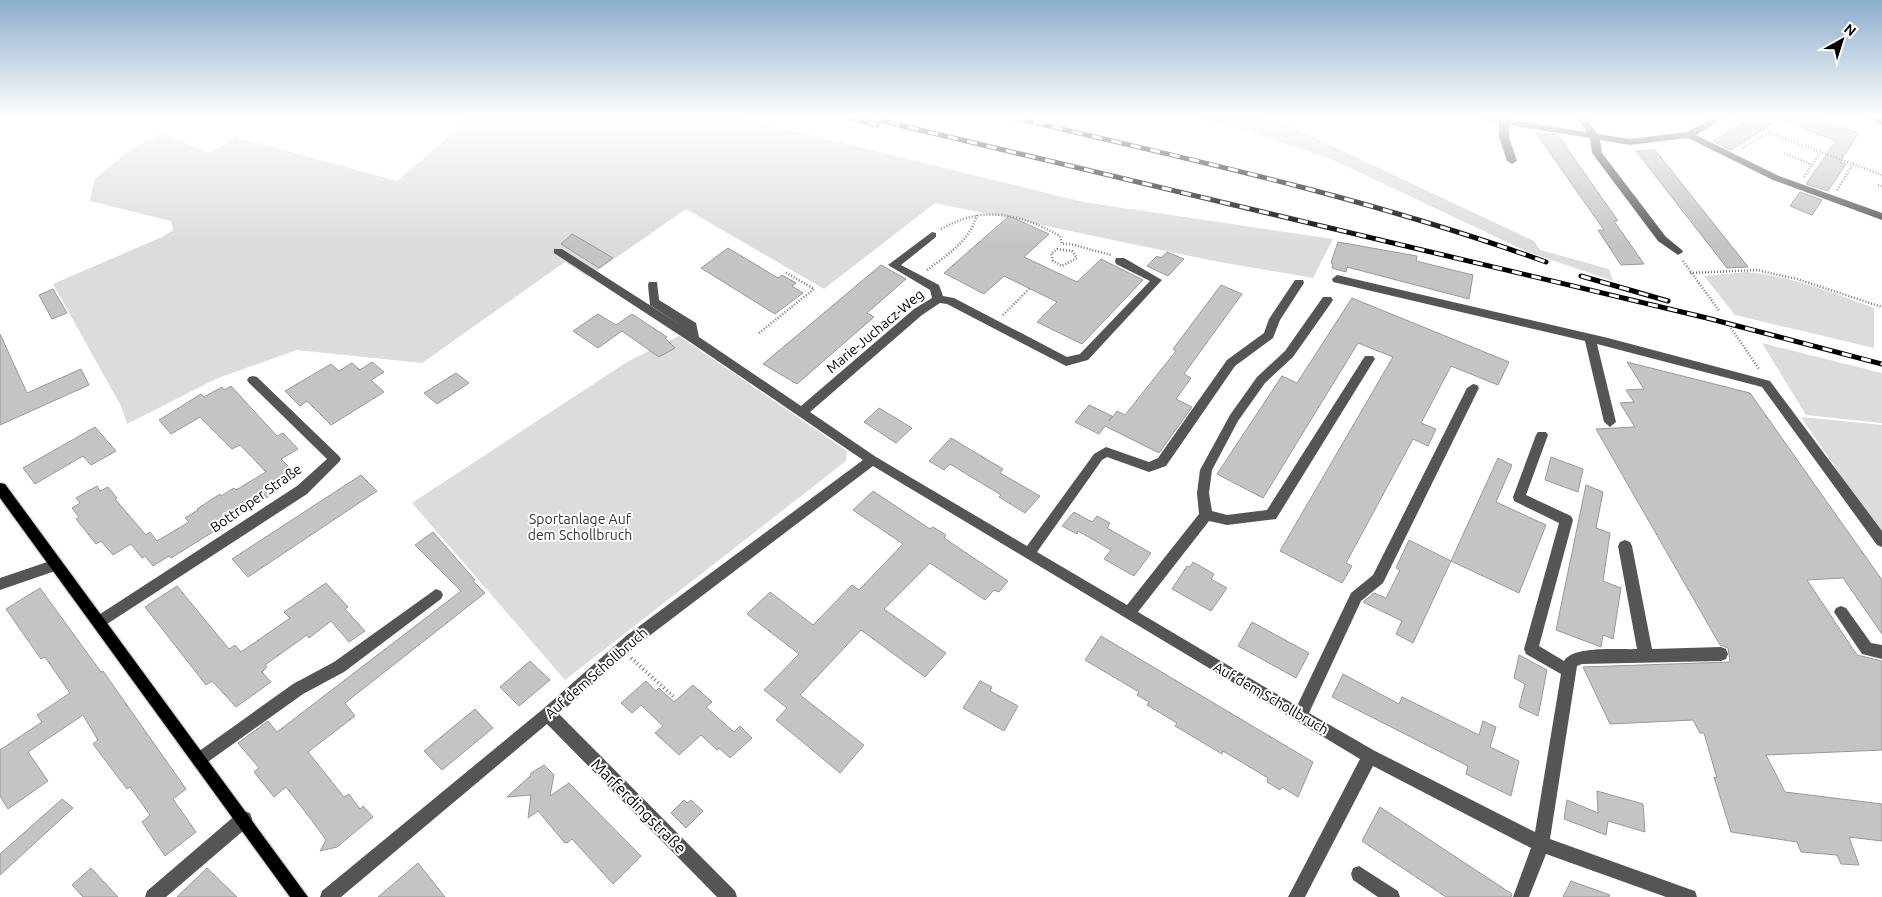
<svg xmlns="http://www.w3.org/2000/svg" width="1882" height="897" viewBox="0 0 1882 897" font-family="Ubuntu,sans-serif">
  <rect width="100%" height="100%" fill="#fff"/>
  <g fill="#dcdcdc">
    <polygon points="471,118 741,118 1083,202 1333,239 1313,278 1214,261 935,203 824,289 686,209 588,277 565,262 422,363 297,350 218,378 127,424 121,406 53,284 162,237 173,230 171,221 90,201 94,180 127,152 162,133 209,153 236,137 397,181"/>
    <polygon points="1195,118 1253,118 1283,123 1534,241 1540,250 1609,269 1613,281 1528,252 1331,159 1250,132"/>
    <path d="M1747,272C1792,276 1833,293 1874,308V348L1735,315L1704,276Z"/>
    <polygon points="679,336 847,451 846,461 565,680 412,503 627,362"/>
    <polygon points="1762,343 1882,373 1882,423 1806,415"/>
    <polygon points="1801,417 1882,425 1882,536"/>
  </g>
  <g fill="#c4c4c4" stroke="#999">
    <polygon points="1750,118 1819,118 1859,133 1840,162 1846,164 1828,191 1806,184 1836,141 1780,119 1731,150 1713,141"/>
    <polygon points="1536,133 1558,135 1618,221 1614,221 1644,264 1621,265 1598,230 1604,230"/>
    <polygon points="1655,150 1733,248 1748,267 1727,268 1636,151"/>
    <polygon points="1800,192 1822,200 1812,215 1790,206"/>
    <polygon points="1009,216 1049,234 1024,257 1077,282 1101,259 1143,280 1082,344 1037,322 1057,302 1004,276 984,294 944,273"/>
    <polygon points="572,234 588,243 613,258 599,268 561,244"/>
    <polygon points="1338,242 1417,256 1416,261 1473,275 1469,299 1347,267 1346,272 1332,268 1333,264 1331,263"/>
    <polygon points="728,248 778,278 782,275 796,283 792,286 803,293 775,314 701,268"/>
    <polygon points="1167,252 1184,259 1168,276 1147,266 1157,256 1161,258"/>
    <polygon points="881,265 906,279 867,313 874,317 797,384 763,364"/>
    <polygon points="1221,285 1242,294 1184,374 1191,378 1176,399 1192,407 1159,453 1105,426 1099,434 1075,422 1089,405 1112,416 1109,421 1117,411 1125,415 1176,351 1173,349"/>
    <polygon points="53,289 67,313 52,319 39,295"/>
    <polygon points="1352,298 1509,362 1498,385 1451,366 1421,423 1436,429 1428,446 1413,439 1346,563 1352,566 1342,583 1280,551 1393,357 1358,343 1263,498 1217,474 1282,376 1297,383"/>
    <polygon points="598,314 616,325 632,314 667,337 665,338 675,348 659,357 622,331 598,348 573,331"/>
    <polygon points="0,334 27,393 81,369 89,385 0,425"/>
    <polygon points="372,362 384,372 371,380 384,392 331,425 307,401 300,406 285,391 331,364 339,371 352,363 360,370"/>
    <polygon points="1627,362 1750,393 1882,580 1882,634 1843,578 1807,580 1857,655 1882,661 1882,750 1766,755 1785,792 1882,804 1882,841 1849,837 1859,865 1841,864 1837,855 1801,852 1797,842 1731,832 1714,777 1717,778 1704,733 1700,733 1693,720 1610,724 1583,667 1730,662 1728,648 1720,645 1596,429 1635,427 1620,403 1634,402 1626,390 1644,389"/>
    <polygon points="456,373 469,383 437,404 424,393"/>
    <polygon points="231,386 277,436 283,433 298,449 281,459 292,470 284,475 289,480 279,486 281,488 232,520 171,558 169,556 153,566 145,556 142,558 131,544 113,555 101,541 96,544 76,519 79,517 72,508 80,503 76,498 97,486 100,491 108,487 117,498 115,499 146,535 150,532 157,541 189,522 185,518 198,510 197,509 220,494 221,496 234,488 236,490 266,472 240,445 232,449 200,417 171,434 159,420 201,394 204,397 222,387 224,390"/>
    <polygon points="879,408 912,428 896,443 864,422"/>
    <polygon points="95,427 116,451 91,465 83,456 35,484 23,468"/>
    <polygon points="951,438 1003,469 1000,473 1040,496 1025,513 999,497 1001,495 950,464 944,470 929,461"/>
    <polygon points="1551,457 1583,469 1578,492 1545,480"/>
    <polygon points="1498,458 1512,465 1496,502 1546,525 1519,593 1451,561"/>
    <polygon points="361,475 377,491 248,577 232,559"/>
    <polygon points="1586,485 1603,492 1596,528 1610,533 1603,581 1621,588 1613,639 1603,635 1601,647 1556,630"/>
    <polygon points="873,491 930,529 933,527 946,535 944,538 1008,581 999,592 994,590 985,600 930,563 884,609 946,653 925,677 861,630 800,695 864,745 840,773 776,720 787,708 764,690 799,654 747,614 770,592 813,625 852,585 859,590 903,544 853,510"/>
    <polygon points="1074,512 1092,522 1097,516 1110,523 1107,528 1151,553 1134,576 1104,559 1111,550 1078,531 1077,534 1062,526"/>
    <polygon points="433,532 475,580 473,581 485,593 345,703 355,716 308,752 344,797 349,794 360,809 363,806 373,817 337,847 320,851 326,840 313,822 286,787 274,797 254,772 259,768 238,743 268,721 277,732 461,591 415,545"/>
    <polygon points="1409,540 1451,561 1413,643 1396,634 1402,621 1363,602 1374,593 1386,598 1400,570 1396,568"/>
    <polygon points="1193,562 1214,574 1211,579 1227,588 1211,611 1172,589 1187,566 1190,567"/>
    <polygon points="326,583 348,607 345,609 365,631 349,642 331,621 309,638 307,635 265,665 267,667 262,672 271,682 236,707 212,681 206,685 145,607 177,586 229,649 235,645 241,652 290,618 284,612"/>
    <polygon points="40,588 101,672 103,671 186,789 173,799 196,832 165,856 142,822 150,815 130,787 127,789 93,744 98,740 83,715 28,752 48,781 8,809 0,796 0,750 42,722 37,715 70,693 45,657 41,659 6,609"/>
    <polygon points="1252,622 1309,653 1296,678 1238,646"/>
    <polygon points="1101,636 1313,762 1298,797 1282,787 1280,790 1267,782 1268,778 1223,751 1222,754 1175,726 1177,723 1147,705 1149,702 1137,695 1139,692 1085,660"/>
    <polygon points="1519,655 1547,670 1538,716 1519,707 1525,684 1514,678"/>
    <polygon points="530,661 550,680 519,706 500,687"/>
    <polygon points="1343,674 1399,704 1402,697 1479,735 1483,721 1496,727 1490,747 1519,761 1511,796 1466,774 1468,766 1332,697"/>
    <polygon points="646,681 656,691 659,688 674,702 693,685 712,702 706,707 734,732 740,726 752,738 730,758 719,748 717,750 701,735 679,755 655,733 663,726 641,705 632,713 621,703"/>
    <polygon points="980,681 992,687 990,691 1018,706 1004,731 963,708"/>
    <polygon points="475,709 493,728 442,770 424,751"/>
    <polygon points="544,765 554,775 550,796 569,783 641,856 613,884 572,839 567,843 564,842 538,811 528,818 531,795 507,797 530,776 531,773"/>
    <polygon points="1597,791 1643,804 1645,832 1608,821 1606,835 1564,819 1567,800 1598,813"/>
    <polygon points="62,799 73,808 0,875 0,854"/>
    <polygon points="684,800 687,803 691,800 703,811 686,828 671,813"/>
    <polygon points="1380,807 1512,894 1511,897 1446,897 1362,841"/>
    <polygon points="418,863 445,897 378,897"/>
    <polygon points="91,868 118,897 83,897 72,885"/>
    <polygon points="207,868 237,897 177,897"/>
    <polygon points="1571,881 1610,895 1609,897 1563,897"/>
  </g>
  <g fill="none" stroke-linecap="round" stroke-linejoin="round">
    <defs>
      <g id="major">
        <polygon points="1869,118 1882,118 1882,124 1870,120"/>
        <polygon points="0,483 5,484 308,897 290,897 0,498"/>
      </g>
    </defs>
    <use href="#major" stroke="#dbdbdb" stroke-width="3"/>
    <g stroke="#777" stroke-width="2.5" stroke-dasharray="1 2" stroke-linecap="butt">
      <polyline points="1739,118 1762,130 1882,175"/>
      <polyline points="1742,148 1769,133"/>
      <polyline points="1784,153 1812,165"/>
      <polyline points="1804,177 1821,152"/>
      <polyline points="1878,185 1882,186"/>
      <polyline points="1837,190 1853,164"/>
      <path d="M941,229C984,205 1018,213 1060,236L1062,244H1070L1111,255"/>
      <polygon points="1057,249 1072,251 1077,258 1062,266 1053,261 1051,254"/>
      <polyline points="1683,261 1720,312"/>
      <path d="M927,270C947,255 970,241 977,215"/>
      <polyline points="1690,273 1757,270 1797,279 1882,307"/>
      <polyline points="1003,315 1029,289"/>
      <polyline points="1731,328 1759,369"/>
      <polyline points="759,333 814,289 785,272"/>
    </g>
    <polyline stroke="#777" stroke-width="4" stroke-dasharray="1 3" stroke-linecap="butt" points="631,658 674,697"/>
    <g fill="#555" fill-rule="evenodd">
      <polygon points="1477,118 1501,118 1587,132 1577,118 1586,118 1598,134 1630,139 1687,132 1712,118 1724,118 1696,135 1779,176 1882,213 1882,220 1773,180 1688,138 1630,145 1600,140 1602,153 1666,237 1682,250 1683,252 1678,255 1658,241 1592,153 1590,138 1509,125 1509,137 1517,161 1512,164 1507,161 1499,137 1499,124"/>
      <path d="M932,232L936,233V237L901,265L939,285L943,296L954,298L1067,357L1080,354L1150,281L1116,264L1115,261L1116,258H1124L1162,280L1088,360L1066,366L947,304L940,303L922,315L810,412L876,457L1027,546L1094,454L1106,447L1149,462L1158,458L1227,360L1264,333L1269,319L1295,280H1303L1304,283L1280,320L1273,338L1235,366L1166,466L1149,472L1107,457L1102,460L1037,552L1127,605L1199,514L1197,493L1200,470L1230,415L1257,377L1285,351L1323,297H1331L1333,300L1331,303L1293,357L1265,383L1238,421L1212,470L1209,493L1212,511L1227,515L1267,510L1365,356H1373L1375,359L1373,362L1276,519L1227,525L1209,521L1138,612L1297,706L1351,593L1373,575L1467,388L1473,384L1477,385L1479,388L1383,583L1361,601L1309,713L1375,751L1535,832L1561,674L1526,654L1524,649L1559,523L1514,501L1513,497L1536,435L1538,432H1546L1548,435L1526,495L1571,516L1573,520L1539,646L1564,661C1573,645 1621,650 1637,649L1618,546L1620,542L1625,540L1630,542L1632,546L1652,649L1721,647L1726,649L1728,654L1726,659L1721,661L1582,664L1577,666L1550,839L1689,889L1695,891L1697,897H1666L1546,854L1529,897H1513L1531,848L1373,766L1305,897H1288L1360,759L873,466L636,646L559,714L735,891L737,897H717L547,724L341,897H320L322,891L543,709L626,636L863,460L690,342L554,253V249H562L687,329L650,305L648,285L649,282H657L659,300L696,323L699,337L801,406L914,309L932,298L930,290L888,265Z"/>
      <polygon points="1337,275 1608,338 1770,381 1882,531 1882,547 1877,545 1762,387 1597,344 1616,422 1610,427 1604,422 1585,341 1333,282 1332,279"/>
      <polygon points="253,376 257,377 339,456 341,459 339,462 307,494 104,626 99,628 94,626 92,622 94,618 297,486 327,459 249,383 247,380 249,377"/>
      <polygon points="56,559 61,561 63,565 61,569 0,590 0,578"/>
      <polygon points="436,589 441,591 443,595 441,599 344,672 303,694 205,764 200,766 195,764 192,759 195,754 293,684 334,662"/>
      <polygon points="1841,606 1846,608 1871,643 1882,645 1882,659 1862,654 1834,612 1836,608"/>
      <polygon points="244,811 250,813 252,819 250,825 166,897 145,897 147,891 238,813"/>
      <polygon points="1359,866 1398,891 1400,897 1378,897 1353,880 1351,874 1353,868"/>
    </g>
    <use href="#major" fill="#000" fill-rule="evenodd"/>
    <defs>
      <g id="rail">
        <polyline points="850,118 877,125"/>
        <polyline points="870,118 1707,318 1882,364"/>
        <path d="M1014,118C1194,160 1372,199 1546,262"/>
        <polyline points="1581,276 1668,301"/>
      </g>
    </defs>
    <use href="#rail" stroke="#000" stroke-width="5"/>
    <use href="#rail" stroke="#fff" stroke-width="3" stroke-dasharray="10" stroke-linecap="butt"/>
  </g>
  <linearGradient id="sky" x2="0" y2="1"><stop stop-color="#8cadcc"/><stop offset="0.48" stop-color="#fff"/><stop offset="1" stop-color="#fff" stop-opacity="0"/></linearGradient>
  <rect width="1882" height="244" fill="url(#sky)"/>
  <g text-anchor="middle" stroke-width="4" stroke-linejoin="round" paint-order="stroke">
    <g font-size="14" fill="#000" stroke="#fff">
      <text transform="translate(875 331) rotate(-40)" y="5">Marie-Juchacz-Weg</text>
      <text transform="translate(256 498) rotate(-35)" y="5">Bottroper Straße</text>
      <text transform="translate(596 673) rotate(-41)" y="5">Auf dem Schollbruch</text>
      <text transform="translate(1271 698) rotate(30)" y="5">Auf dem Schollbruch</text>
    </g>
    <g font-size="14" fill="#333" stroke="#fff">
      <text x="580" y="524">Sportanlage Auf<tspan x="580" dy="16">dem Schollbruch</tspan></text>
    </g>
    <g font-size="16" fill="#000" stroke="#fff">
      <text transform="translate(639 806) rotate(45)" y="6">Marferdingstraße</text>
    </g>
  </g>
  <g transform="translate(1842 40) rotate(39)" stroke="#ffffff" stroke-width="4" paint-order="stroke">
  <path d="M0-4L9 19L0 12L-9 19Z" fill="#000000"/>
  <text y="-8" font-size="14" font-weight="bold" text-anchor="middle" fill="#000000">N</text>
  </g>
</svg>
